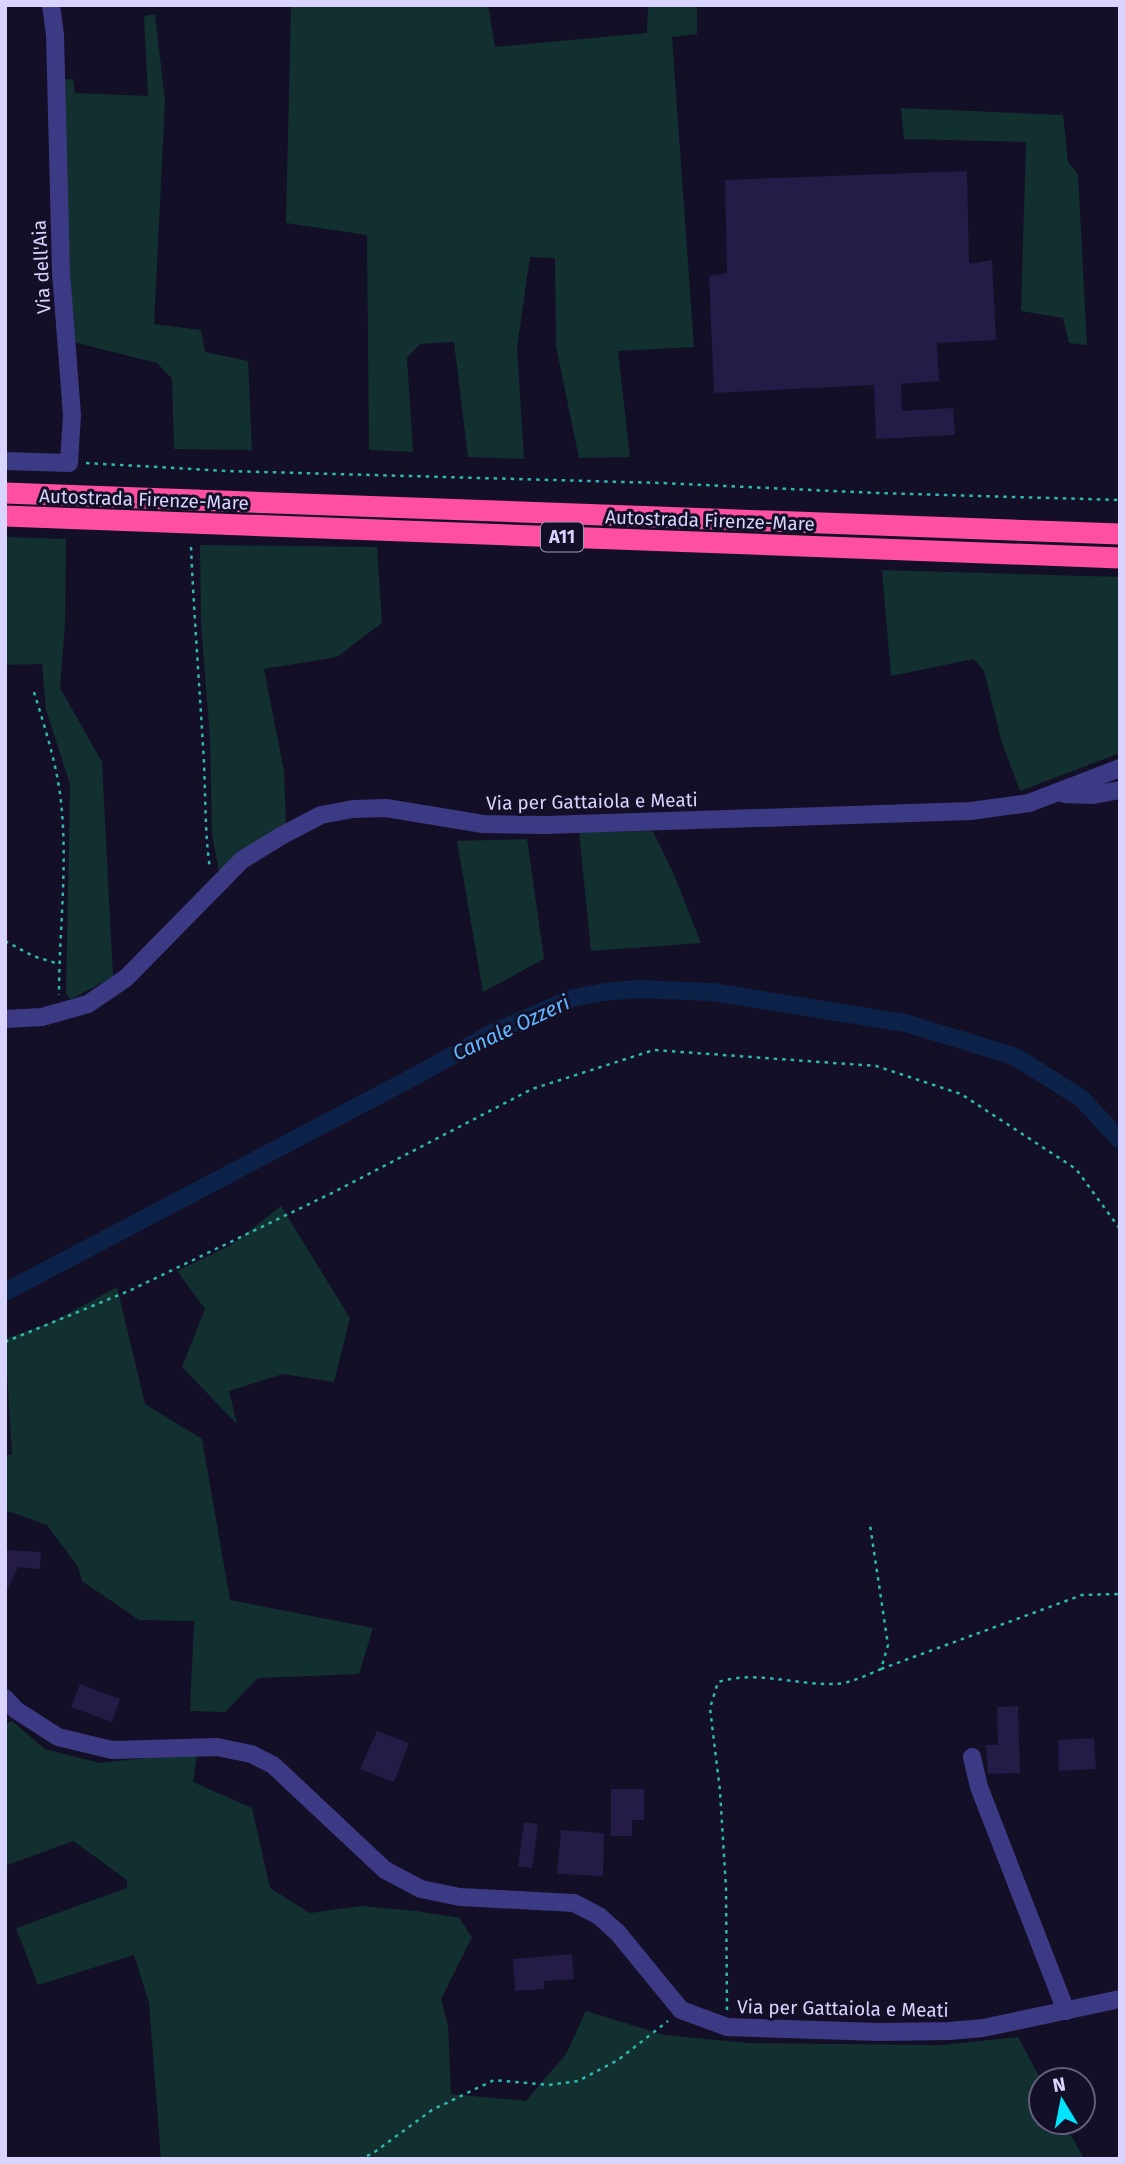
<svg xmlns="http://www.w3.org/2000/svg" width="1125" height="2164" viewBox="0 0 1125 2164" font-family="'Fira Sans',sans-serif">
  <rect width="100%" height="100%" fill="#130f26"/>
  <g fill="#12302f">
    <polygon points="291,5 488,5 495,47 647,33 648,5 697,5 697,34 672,37 694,347 618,351 630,457 579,458 556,346 555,258 530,257 517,348 524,459 468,457 454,342 420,344 407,358 413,452 369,450 367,235 286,223"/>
    <polygon points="155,14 165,101 154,324 201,330 205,352 248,361 252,450 174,449 172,379 157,363 73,342 62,80 73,79 75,93 148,96 144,16"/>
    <polygon points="901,108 1063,115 1068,162 1078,174 1087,345 1069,343 1063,318 1021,311 1026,142 904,139"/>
    <polygon points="5,537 66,539 65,624 60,688 102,762 113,977 71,999 66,994 70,784 46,710 42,664 5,665"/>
    <polygon points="200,545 377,547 382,623 337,657 264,669 284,771 286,823 219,871 212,834 210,739 201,623"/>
    <polygon points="882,570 1120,577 1120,753 1020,791 1002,743 984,671 974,659 891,676"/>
    <polygon points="653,831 674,875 701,943 591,951 579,832"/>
    <polygon points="527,839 544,959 483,992 457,841"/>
    <polygon points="281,1206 350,1318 334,1382 283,1374 229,1391 237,1424 182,1367 205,1309 177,1271 231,1245"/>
    <polygon points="117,1287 145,1404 202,1439 230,1600 373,1628 359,1674 258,1678 225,1712 190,1711 194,1621 139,1620 82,1581 78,1567 47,1525 5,1510 5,1455 12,1455 5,1339 54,1321"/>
    <polygon points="12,1721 45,1749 100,1763 182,1754 197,1754 193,1782 252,1808 270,1888 310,1913 361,1906 416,1911 459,1918 472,1937 441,1999 448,2026 451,2094 526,2101 566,2054 586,2011 664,2035 748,2043 942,2045 1018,2037 1041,2080 1041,2122 1064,2122 1084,2159 161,2159 149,2003 134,1955 38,1985 16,1928 127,1888 127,1880 73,1841 5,1866 5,1724"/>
  </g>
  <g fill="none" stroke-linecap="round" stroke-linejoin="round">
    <polyline stroke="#0c2248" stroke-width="18" points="5,1292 421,1073 494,1032 573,998 605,992 637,989 712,992 905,1023 1014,1056 1081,1098 1120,1140"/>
  </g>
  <g fill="#241b47">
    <polygon points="967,171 969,264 992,260 996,340 937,343 939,381 901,384 902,411 953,408 955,435 876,439 874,385 714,393 709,276 727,273 725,180"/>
    <polygon points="5,1550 41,1552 40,1569 18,1567 5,1594"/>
    <polygon points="80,1684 120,1699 112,1722 71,1707"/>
    <polygon points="1018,1706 1020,1773 988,1774 986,1745 998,1745 997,1707"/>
    <polygon points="377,1731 409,1743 394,1782 360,1769"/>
    <polygon points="1094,1738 1096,1769 1059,1771 1058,1740"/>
    <polygon points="611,1789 644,1789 644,1820 632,1820 632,1836 611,1836"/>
    <polygon points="524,1822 538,1824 532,1868 518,1866"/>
    <polygon points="561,1830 604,1833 603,1876 557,1874"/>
    <polygon points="572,1954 574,1979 544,1981 544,1989 515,1991 513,1959"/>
  </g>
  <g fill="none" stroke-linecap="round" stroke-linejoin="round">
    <g stroke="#2fb8b0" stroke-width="2.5" stroke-dasharray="3.5 5" stroke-linecap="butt">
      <polyline points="86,463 227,471 661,483 876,493 1120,500"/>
      <path d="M191,547C194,614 199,680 203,746C206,787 204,828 210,869"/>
      <path d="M34,692C45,728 57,765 61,802C68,866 59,931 59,995"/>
      <polyline points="5,941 33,956 59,964"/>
      <polyline points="5,1342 131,1290 334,1192 532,1089 654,1050 876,1066 961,1094 1076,1169 1120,1229"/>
      <polyline points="881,1669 1082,1595 1120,1594"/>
      <path d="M727,2010L726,1888L720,1791L710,1708L718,1682C757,1670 794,1685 834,1684C849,1684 867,1675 881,1669L888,1645L870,1525"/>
      <polyline points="359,2159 372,2154 432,2110 494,2080 549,2085 578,2081 618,2060 668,2021"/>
    </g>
    <g stroke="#3d3a85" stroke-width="18">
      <polyline points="5,461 69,463 72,415 61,272 55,35 51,5"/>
      <polyline points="1064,794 1093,795 1120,790"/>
      <polyline points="5,1019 42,1017 88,1004 126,978 242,860 281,836 321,815 353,809 386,808 483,824 546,825 971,811 1029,803 1120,768"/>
      <polyline points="5,1698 16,1710 58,1737 112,1750 217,1747 251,1754 273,1765 385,1870 421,1889 460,1897 574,1903 599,1916 618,1933 681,2010 727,2027 880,2032 949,2031 983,2028 1120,1999"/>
      <polyline points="972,1757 979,1787 1066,2011"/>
    </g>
    <g stroke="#ff4fa3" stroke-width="21">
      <polyline points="5,493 1120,534"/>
      <polyline points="5,516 1120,558"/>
    </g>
  </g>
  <g text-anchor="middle" stroke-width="6" stroke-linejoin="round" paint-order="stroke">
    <rect fill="#130f26" stroke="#9e99be" stroke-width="2" x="541" y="522.5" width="42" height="29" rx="5"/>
    <g font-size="18" font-weight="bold" fill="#d9d4ff">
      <text x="562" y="543">A11</text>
    </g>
    <g font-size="19" fill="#d9d4ff" stroke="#130f26">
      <text transform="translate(41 267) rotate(-93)" y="7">Via dell'Aia</text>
      <text transform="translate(144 499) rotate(2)" y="7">Autostrada Firenze-Mare</text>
      <text transform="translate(710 520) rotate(2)" y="7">Autostrada Firenze-Mare</text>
      <text transform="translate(592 801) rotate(-1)" y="7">Via per Gattaiola e Meati</text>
      <text transform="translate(843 2008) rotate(1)" y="7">Via per Gattaiola e Meati</text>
    </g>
    <g font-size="21" font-style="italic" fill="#62b6ff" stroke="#130f26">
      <text transform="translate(511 1028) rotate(-25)" y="7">Canale Ozzeri</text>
    </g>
  </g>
  <rect width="1125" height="2164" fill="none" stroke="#d9d4ff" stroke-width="14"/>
  <g transform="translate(1062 2101) rotate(350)"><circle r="33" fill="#130f26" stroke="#625e7d" stroke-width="2"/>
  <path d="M0-5L12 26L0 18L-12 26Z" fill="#00e5ff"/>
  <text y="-10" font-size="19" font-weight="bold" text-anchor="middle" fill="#d9d4ff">N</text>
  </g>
</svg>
